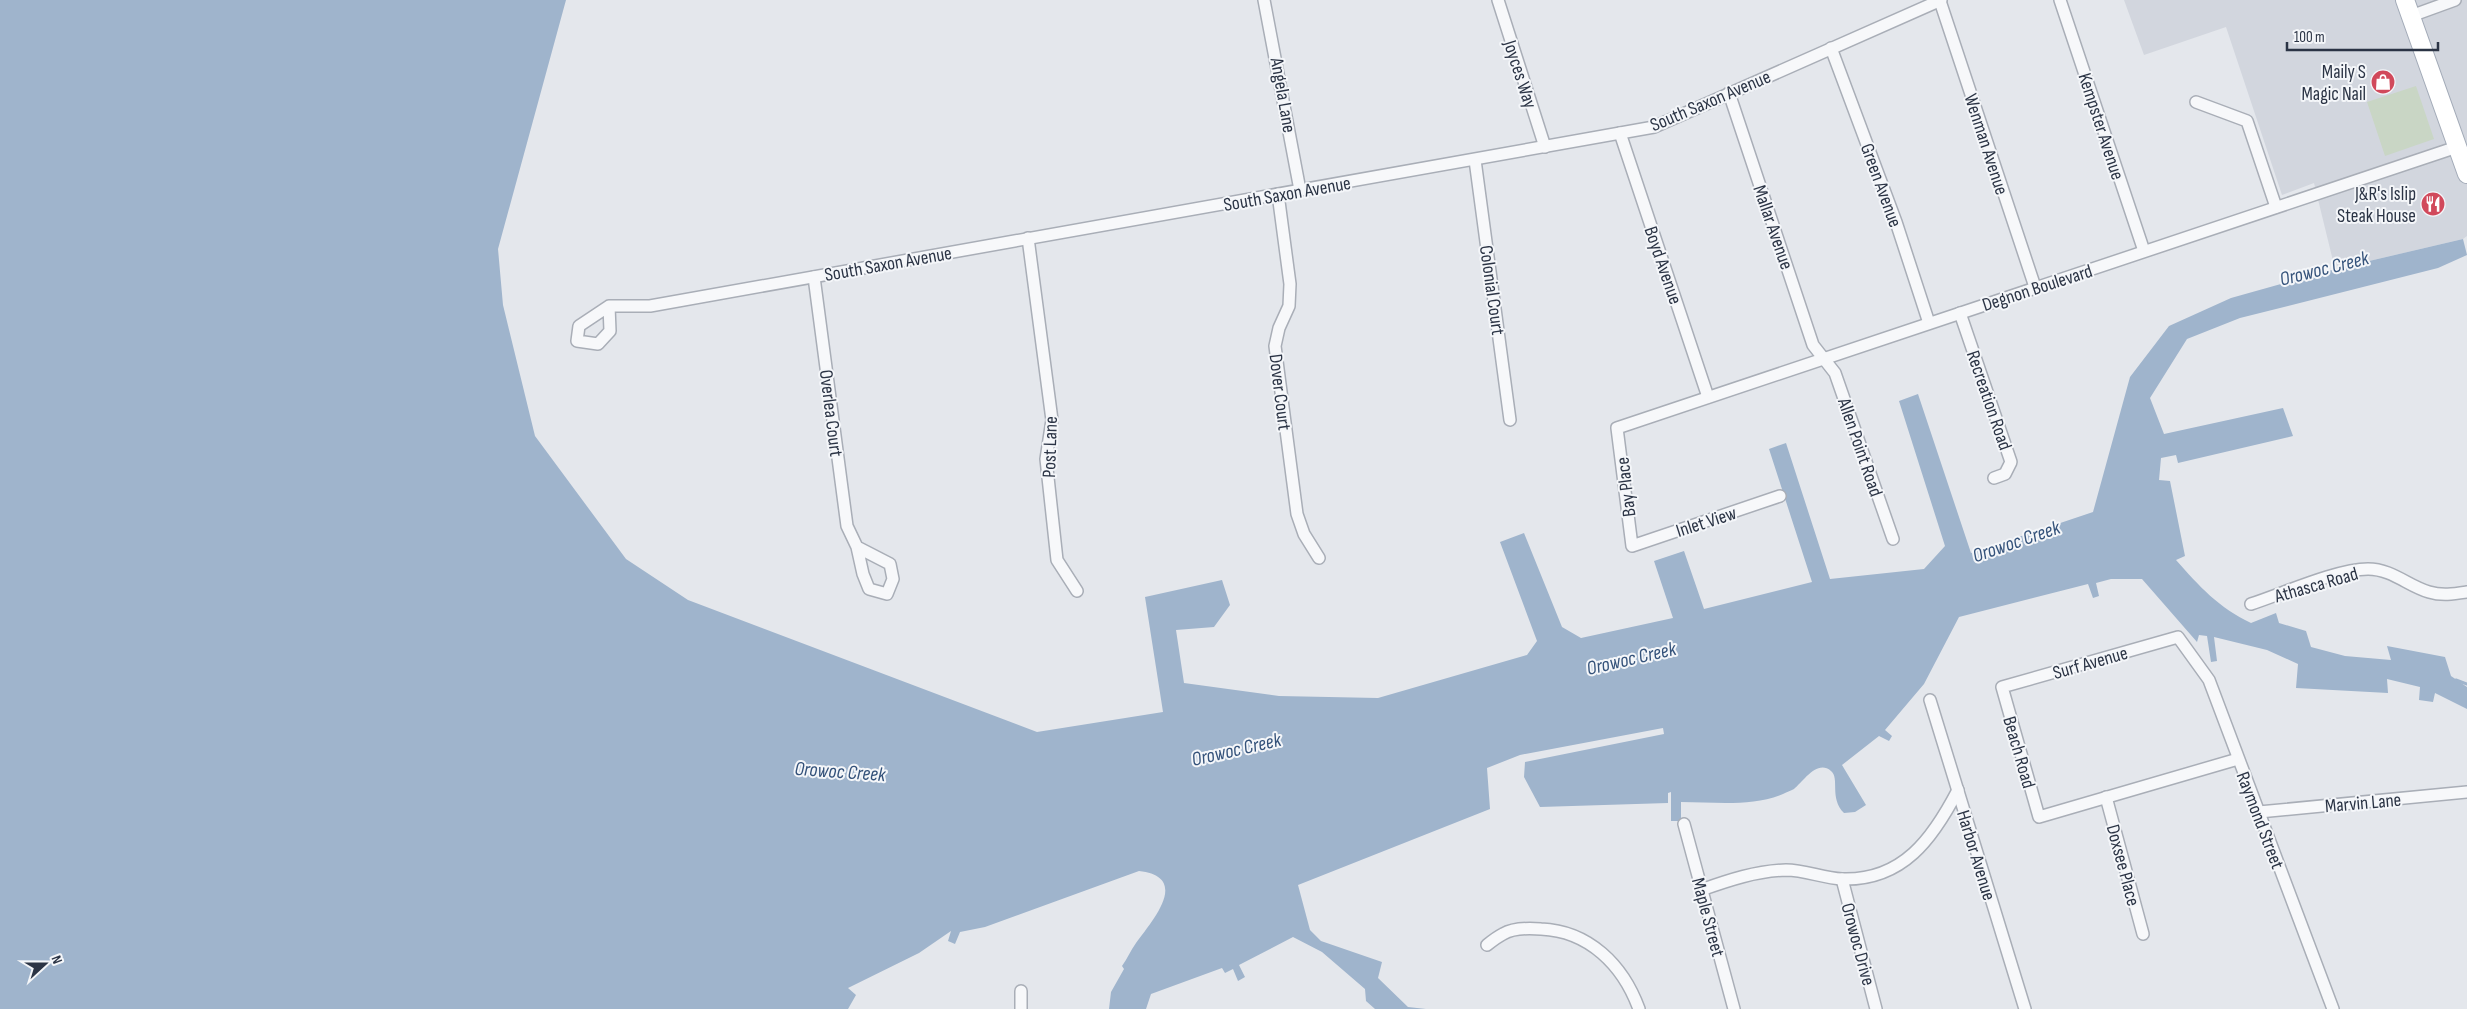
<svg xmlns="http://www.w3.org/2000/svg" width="2467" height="1009" viewBox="0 0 2467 1009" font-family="'Sofia Sans Condensed',sans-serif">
  <rect width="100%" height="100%" fill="#e4e7ec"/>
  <polygon fill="#d2d6de" points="2124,0 2467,0 2467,236 2463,239 2335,269 2314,183 2282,195 2226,27 2144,55"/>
  <polygon fill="#c9d6c5" points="2416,86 2434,139 2385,156 2367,102"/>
  <path fill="#9fb4cc" d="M0,0H566L498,249L503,305L535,436L626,559L688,600L1037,732L1163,712L1145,597L1222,580L1230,605L1214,627L1176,630L1184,683L1279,696L1378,698L1527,655L1537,641L1500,542L1524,533L1562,627L1581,638L1673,618L1654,561L1684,551L1704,609L1812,582L1769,449L1786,443L1830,579L1924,569L1945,546L1899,401L1918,394L1971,553L2093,512L2130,377L2169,326L2231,298L2335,269L2463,239L2467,255L2438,268L2240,318L2187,339L2150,398L2164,434L2283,408L2293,436L2178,463L2176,455L2161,458L2159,480L2170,481L2185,556L2176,560C2199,586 2219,608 2251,623L2276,613L2279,623L2306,631L2311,647L2345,656L2391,660L2387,646L2445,657L2451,676L2467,687V709L2435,693L2433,702L2419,700L2420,687L2387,679L2388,693L2296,688L2298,664L2267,650L2214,637L2217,661L2211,662L2207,636L2199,635L2197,642L2142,579H2111L2096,583L2099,596L2093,598L2088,584L1959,617L1924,684L1885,730L1892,736L1889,741L1879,736L1842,765L1866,805L1855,812L1844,813C1829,798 1840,778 1831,771C1817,759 1803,782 1794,789C1791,791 1786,792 1783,794C1751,807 1715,802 1681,802V821H1671V792L1668,793V803L1540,807L1524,777L1525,762L1664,734L1663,728L1520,755L1487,768L1490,809L1298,885L1310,930L1321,941L1382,962L1378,978L1408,1007L1426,1009H1375L1366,1001L1365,989L1322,952L1293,937L1239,965L1245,977L1238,981L1233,969L1225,973L1222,968L1151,994L1146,1009H1109L1111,992L1124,969L1122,966C1127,959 1131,950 1136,943C1151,922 1192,877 1139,871L985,927L960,932L955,944L948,941L951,931L919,953L848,988L856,995L848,1009H0Z"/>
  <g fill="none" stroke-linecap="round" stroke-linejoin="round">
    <polyline stroke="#9fb4cc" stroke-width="3" points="2456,680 2467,684"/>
    <defs>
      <g id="street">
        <polyline points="1264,0 1300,190"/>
        <polyline points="1498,0 1545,147"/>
        <polyline points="2060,0 2144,251"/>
        <polyline points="1940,1 2035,287"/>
        <polyline points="2411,16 2455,0"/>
        <polyline points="1831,48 1896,222 1929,323"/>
        <polyline points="1729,93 1813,345 1835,373 1893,539"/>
        <polyline points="2196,102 2247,121 2276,207"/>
        <polyline points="1620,133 1708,397"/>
        <polyline points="1475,160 1510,420"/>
        <polyline points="1278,194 1290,284 1289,306 1279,328 1275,346 1297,514 1304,534 1319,558"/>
        <polyline points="1028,238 1052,420 1046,459 1057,560 1077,591"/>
        <polyline points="814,277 847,526 857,547 863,574 869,589 887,594 893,579 890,564 857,547"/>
        <polyline points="609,306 610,331 598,344 577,341 579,326 609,306 650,306 1654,127 1941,0"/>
        <polyline points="1960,313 2011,462 2005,474 1994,478"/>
        <polyline points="1780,496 1632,546 1617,428 2457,147"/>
        <path d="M2251,604C2282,594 2337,569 2368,569C2392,569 2408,586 2429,592C2442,596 2454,594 2467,592"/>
        <polyline points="1930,700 2025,1009"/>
        <polyline points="2238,759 2039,817 2002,687 2178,637 2209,680 2333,1009"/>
        <polyline points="2106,797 2143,934"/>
        <polyline points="2259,812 2467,792"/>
        <polyline points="1684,824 1734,1009"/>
        <polyline points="1842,879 1876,1009"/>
        <path d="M1701,890C1729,880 1756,871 1786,870C1805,870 1823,878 1842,879C1903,881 1933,838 1958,790"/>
        <path d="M1487,945C1492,941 1497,937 1503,934C1513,928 1529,928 1541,929C1589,931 1623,965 1639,1009"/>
        <polyline points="1021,991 1021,1009"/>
      </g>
      <polyline id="primary" points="2405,0 2467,174"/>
    </defs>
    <use href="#street" stroke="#a9aeb7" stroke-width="14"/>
    <use href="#primary" stroke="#a3abb8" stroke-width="20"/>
    <use href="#street" stroke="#f7f8fa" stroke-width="11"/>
    <use href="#primary" stroke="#fff" stroke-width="18"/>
  </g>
  <defs>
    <symbol id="shop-disc" viewBox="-11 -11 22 22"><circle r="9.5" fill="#d1495b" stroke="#f4f6f9"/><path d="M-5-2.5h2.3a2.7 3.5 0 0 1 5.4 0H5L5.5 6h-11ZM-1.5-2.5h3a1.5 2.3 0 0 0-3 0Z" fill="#fff"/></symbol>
    <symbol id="restaurant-disc" viewBox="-11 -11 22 22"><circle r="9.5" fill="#d1495b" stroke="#f4f6f9"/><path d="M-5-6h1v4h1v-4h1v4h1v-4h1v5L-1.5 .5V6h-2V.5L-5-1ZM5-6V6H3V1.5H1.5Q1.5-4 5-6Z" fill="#fff"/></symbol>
  </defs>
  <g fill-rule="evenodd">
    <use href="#shop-disc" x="2369" y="68" width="28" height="28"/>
    <use href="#restaurant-disc" x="2419" y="190" width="28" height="28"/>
  </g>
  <g text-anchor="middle" stroke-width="4" stroke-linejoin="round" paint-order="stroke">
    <g font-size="19" fill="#2b3445" stroke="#f4f6f9" text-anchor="end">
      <text x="2366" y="78">Maily S<tspan x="2366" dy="22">Magic Nail</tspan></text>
      <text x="2416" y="200">J&amp;R's Islip<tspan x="2416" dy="22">Steak House</tspan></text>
    </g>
    <g font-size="19" fill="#2b3445" stroke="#f4f6f9">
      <text transform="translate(1521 74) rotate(72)" y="7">Joyces Way</text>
      <text transform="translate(1284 95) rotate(80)" y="7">Angela Lane</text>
      <text transform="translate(1710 100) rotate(-23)" y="7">South Saxon Avenue</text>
      <text transform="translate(2102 126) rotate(72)" y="7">Kempster Avenue</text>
      <text transform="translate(1987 144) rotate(72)" y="7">Wenman Avenue</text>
      <text transform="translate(1882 185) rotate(70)" y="7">Green Avenue</text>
      <text transform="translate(1287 193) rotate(-10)" y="7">South Saxon Avenue</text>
      <text transform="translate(1774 227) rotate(71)" y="7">Mallar Avenue</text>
      <text transform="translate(888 263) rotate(-10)" y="7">South Saxon Avenue</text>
      <text transform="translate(1664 265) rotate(71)" y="7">Boyd Avenue</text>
      <text transform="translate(2037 287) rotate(-18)" y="7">Degnon Boulevard</text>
      <text transform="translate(1493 290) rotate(82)" y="7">Colonial Court</text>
      <text transform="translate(1281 392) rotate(83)" y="7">Dover Court</text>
      <text transform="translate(1990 400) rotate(71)" y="7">Recreation Road</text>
      <text transform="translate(832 413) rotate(83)" y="7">Overlea Court</text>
      <text transform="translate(1049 447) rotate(-88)" y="7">Post Lane</text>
      <text transform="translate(1861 447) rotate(71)" y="7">Allen Point Road</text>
      <text transform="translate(1625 487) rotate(-97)" y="7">Bay Place</text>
      <text transform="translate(1706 521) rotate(-18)" y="7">Inlet View</text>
      <text transform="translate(2316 584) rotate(-16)" y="7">Athasca Road</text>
      <text transform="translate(2090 662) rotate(-16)" y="7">Surf Avenue</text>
      <text transform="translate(2020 752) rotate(74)" y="7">Beach Road</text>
      <text transform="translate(2363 802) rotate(-5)" y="7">Marvin Lane</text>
      <text transform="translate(2261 820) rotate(69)" y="7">Raymond Street</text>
      <text transform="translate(1977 855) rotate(73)" y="7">Harbor Avenue</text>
      <text transform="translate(2124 865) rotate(75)" y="7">Doxsee Place</text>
      <text transform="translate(1709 917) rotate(75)" y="7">Maple Street</text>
      <text transform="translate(1859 944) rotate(75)" y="7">Orowoc Drive</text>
    </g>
    <g font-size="20" font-style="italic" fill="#34527a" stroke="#f4f6f9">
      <text transform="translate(2324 268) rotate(-14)" y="7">Orowoc Creek</text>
      <text transform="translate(2016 541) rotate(-19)" y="7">Orowoc Creek</text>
      <text transform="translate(1631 658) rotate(-13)" y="7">Orowoc Creek</text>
      <text transform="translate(1236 749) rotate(-13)" y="7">Orowoc Creek</text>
      <text transform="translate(840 771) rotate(4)" y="7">Orowoc Creek</text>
    </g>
  </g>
  <g transform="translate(45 964) rotate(69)" stroke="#f4f6f9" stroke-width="4" paint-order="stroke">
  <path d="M0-4L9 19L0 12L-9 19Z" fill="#2b3445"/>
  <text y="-8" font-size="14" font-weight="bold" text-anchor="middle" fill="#2b3445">N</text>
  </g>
  <path d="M2287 42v8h151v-8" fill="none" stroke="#2b3445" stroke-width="2.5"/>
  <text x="2294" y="42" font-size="15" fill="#2b3445" stroke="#f4f6f9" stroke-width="4" paint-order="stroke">100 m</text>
</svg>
